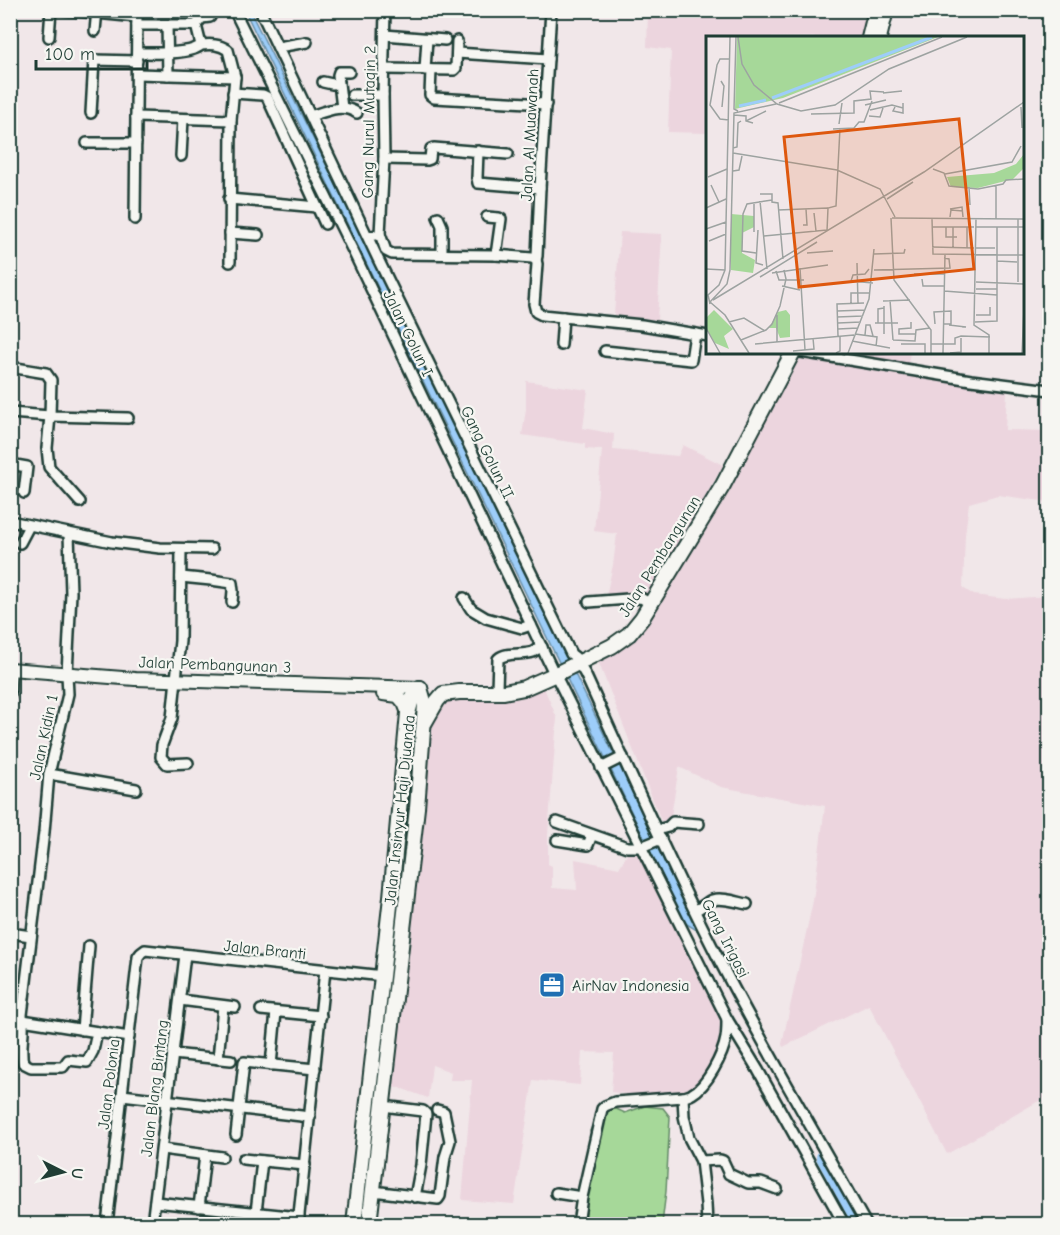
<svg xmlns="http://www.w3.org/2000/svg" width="1060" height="1235" viewBox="0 0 1060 1235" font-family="'Comic Neue',sans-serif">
  <rect width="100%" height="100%" fill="#f1e7e9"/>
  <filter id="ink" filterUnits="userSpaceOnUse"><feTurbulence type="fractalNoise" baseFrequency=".0167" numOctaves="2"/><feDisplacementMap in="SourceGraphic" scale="12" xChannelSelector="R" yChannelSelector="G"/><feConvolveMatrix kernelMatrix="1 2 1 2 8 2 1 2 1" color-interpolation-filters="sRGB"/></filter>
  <g filter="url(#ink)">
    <g fill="#ecd5de">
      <polygon points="648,11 876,11 869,37 708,38 707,133 668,132 671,50 647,47"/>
      <polygon points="620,232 662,234 657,320 614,315"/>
      <polygon points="797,353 910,353 906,374 1007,391 1005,430 1049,431 1049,502 998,495 969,503 965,535 963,588 974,595 1005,599 1049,596 1050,847 1043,851 1050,864 1049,1095 947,1154 869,1005 783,1047 782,1044 813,901 825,806 721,787 679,767 671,816 662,823 598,661 636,640"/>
      <polygon points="526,381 588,390 583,428 614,434 613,450 678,456 683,445 723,465 647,602 606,596 613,565 617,534 594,531 602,450 585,449 585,444 522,435 526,409"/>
      <polygon points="541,681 557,718 548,835 548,864 552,866 552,888 577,890 575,859 619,868 629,851 636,852 724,1015 721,1044 698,1085 687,1093 647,1097 611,1092 614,1053 582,1052 580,1085 533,1080 514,1204 462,1200 472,1080 450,1080 451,1072 432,1065 428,1098 400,1088 385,1087 425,722 437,701"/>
    </g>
    <polygon fill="#a6d899" stroke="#628a66" stroke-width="1.5" points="603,1103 625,1113 645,1106 663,1108 670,1117 666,1191 662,1224 582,1224 595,1140 590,1131"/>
    <polygon fill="#9dcdf9" stroke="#6b93aa" stroke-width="1.5" points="245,11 250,11 414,342 700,932 685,923 355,240"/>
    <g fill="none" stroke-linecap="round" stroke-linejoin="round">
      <g stroke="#9dcdf9" stroke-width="14">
        <polyline points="652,837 676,881"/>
        <polyline points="823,1157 860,1224"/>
      </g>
      <defs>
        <g id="minor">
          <polyline points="65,10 137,17"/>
          <polyline points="234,10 353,251 552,669"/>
          <path d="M260,10L378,259L571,654L575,657L585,674C628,768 669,862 716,954C763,1046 816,1134 866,1224"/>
          <polyline points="440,10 443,11"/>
          <polyline points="137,25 196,25 201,45"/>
          <polyline points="167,25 168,75"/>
          <polyline points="196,25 202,18 210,17"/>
          <polyline points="95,31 97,10"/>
          <polyline points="385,35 445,40"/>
          <polyline points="49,37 51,10"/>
          <polyline points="278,47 307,42"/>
          <path d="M137,53C152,53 191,55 201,45C211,44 219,44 228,50L235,77L231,120L230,262"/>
          <polyline points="457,53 548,59"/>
          <polyline points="384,69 454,70 456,68 457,41"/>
          <polyline points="425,70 427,39"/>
          <polyline points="431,70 430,95 434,98 546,104"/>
          <polyline points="137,74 235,77"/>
          <polyline points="323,82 332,84 338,83"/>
          <polyline points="233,93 263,95 267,97 325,224"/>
          <polyline points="352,95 383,95"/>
          <polyline points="342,108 338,75 339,72 349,72"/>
          <polyline points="91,113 94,60 137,61"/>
          <path d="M311,116C326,111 343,103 357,113"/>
          <polyline points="136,117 231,120"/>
          <polyline points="87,143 136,143"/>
          <polyline points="478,151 477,178 478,183 540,188"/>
          <polyline points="181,156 183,119"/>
          <polyline points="384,159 427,160 430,159 431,149 434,148 508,154"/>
          <polyline points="229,199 317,207"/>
          <polyline points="438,217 442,226 442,254"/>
          <polyline points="487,217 499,218 501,219 496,255"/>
          <polyline points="135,219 137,10"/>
          <polyline points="230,233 258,235"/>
          <polyline points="380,234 384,159 383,95 385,10"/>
          <polyline points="368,237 380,234 386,251 392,254 496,255 532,258 536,260 537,264 534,304 536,312 542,315 642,325 708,336"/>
          <polyline points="536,260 537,256 540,188 551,10"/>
          <polyline points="561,345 563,317"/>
          <polyline points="605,351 691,360 695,334"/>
          <polyline points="801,352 971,380 1050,390"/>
          <polyline points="10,367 46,373 51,380 50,416 47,448 49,467 80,502"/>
          <polyline points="10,413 50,416 128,418"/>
          <polyline points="10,464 27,467 24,493"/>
          <polyline points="10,521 112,542 160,548 212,549"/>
          <path d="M69,534L71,593L67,674L68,694L49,774L44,832L22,1015C26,1032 19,1046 23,1063L31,1067H63L68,1060L87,1062L93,1051L97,1032"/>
          <polyline points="20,543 29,526"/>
          <polyline points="181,549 180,641 172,718 162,745 161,757 167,764 188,763"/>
          <polyline points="181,577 211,580 232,583 233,591 232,602"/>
          <polyline points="464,598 471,609 486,618 522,628 531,625"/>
          <polyline points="589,602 641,598 646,601"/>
          <polyline points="555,674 727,1019 758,1070 844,1224"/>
          <path d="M497,688L498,659C507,651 522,656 533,652C536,650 539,648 542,647"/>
          <polyline points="10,694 11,673"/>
          <polyline points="601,768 623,757"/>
          <polyline points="49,774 136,789"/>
          <polyline points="557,822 627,847 641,847 661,839"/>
          <polyline points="10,828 12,813"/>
          <polyline points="657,830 668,827 673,822 699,824"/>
          <polyline points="557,840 588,845 592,835"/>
          <path d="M695,910C702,908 706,902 712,900C722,897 737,902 747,904"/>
          <polyline points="10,933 31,936"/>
          <polyline points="180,1000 235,1007"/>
          <polyline points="261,1010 321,1016"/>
          <polyline points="10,1018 129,1037"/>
          <polyline points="82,1030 89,946"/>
          <polyline points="173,1054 231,1060"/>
          <polyline points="218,1059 223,1006"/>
          <polyline points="271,1065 276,1012"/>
          <polyline points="122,1095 310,1117"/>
          <polyline points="683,1097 684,1116 689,1138 701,1161 706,1204 707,1224"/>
          <polyline points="383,1106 423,1111 426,1114 421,1165 415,1197"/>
          <polyline points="236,1135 244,1062 315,1069"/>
          <polyline points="162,1149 222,1157"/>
          <polyline points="243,1159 305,1165"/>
          <polyline points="701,1161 720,1160 723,1161 729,1174 748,1183 761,1183 777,1189"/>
          <polyline points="373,1191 438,1199 440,1196 445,1157 450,1141 444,1112 437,1110"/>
          <polyline points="556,1193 582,1197"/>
          <polyline points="155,1202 299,1217"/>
          <polyline points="199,1207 205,1155"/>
          <polyline points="256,1212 262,1161"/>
          <polyline points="107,1224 138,957 141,953 145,950 383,976"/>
          <polyline points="152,1224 185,955"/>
          <polyline points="298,1224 325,970"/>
          <path d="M578,1224L582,1197L602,1109L605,1106L615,1102L683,1097C684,1097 692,1095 692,1094C707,1086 723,1055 726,1038C727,1032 727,1025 727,1019"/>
        </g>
        <g id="tertiary">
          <polyline points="10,669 135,679 420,688"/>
          <polyline points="383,694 398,696 404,703 408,713"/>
        </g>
        <g id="secondary">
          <polyline points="869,38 876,10"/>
          <polyline points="879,38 886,10"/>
          <polyline points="425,722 437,701 443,694 459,692 504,692 524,688 558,673 612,646 629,634 642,618 723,485 793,352"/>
          <polyline points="354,1224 391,897 408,713 412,699 420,688"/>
          <polyline points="369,1224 417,808 425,705 420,688"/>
        </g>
      </defs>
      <use href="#minor" stroke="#1f3d34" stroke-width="14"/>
      <use href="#tertiary" stroke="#1f3d34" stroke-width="16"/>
      <use href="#secondary" stroke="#1f3d34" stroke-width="18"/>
      <use href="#minor" stroke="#f6f6f2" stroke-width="9"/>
      <use href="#tertiary" stroke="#f6f6f2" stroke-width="12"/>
      <use href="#secondary" stroke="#f6f6f2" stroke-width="14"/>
    </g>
  </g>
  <defs>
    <symbol id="office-square" viewBox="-11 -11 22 22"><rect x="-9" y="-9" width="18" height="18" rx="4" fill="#1f6fb2" stroke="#f6f6f2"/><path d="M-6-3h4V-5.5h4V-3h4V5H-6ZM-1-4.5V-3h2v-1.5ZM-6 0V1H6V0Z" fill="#fff"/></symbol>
  </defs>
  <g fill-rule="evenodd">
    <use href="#office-square" x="537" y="970" width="30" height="30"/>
  </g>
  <g text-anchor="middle" stroke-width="4.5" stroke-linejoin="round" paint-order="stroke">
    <g font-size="16" fill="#1f3d34" stroke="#f6f6f2">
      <text transform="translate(368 122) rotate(-89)" y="6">Gang Nurul Mutaqin 2</text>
      <text transform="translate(529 135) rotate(-87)" y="6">Jalan Al Muawanah</text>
      <text transform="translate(409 333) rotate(64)" y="6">Jalan Golun I</text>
      <text transform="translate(488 452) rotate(64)" y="6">Gang Golun II</text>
      <text transform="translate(659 556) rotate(-58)" y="6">Jalan Pembangunan</text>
      <text transform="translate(215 664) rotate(2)" y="6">Jalan Pembangunan 3</text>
      <text transform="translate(43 737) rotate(-78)" y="6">Jalan Kidin 1</text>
      <text transform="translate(399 810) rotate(-84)" y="6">Jalan Insinyur Haji Djuanda</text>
      <text transform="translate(726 938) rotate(63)" y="6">Gang Irigasi</text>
      <text transform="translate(265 949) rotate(6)" y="6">Jalan Branti</text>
      <text transform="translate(108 1084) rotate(-83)" y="6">Jalan Polonia</text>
      <text transform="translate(154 1088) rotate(-83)" y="6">Jalan Blang Bintang</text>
    </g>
    <g font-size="16" fill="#1f3d34" stroke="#f6f6f2" text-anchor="start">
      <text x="572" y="991">AirNav Indonesia</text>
    </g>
  </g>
  <g transform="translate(706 36)">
    <rect width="318" height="318" fill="#f1e7e9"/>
    <path d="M31,1H232L77,62L29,73ZM318,118V132L307,143L272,152L245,151L241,141L288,137L310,128ZM25,178L48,180V191L36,197V217L49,224L47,237L25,234ZM8,274L27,293L18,300L23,313L9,307L0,293V282ZM80,274L84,279V301L74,302L70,292H63L72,276Z" fill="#a6d899"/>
    <path fill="none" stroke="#9dcdf9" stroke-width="3" d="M66,62L226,1M33,70L60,64"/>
    <path fill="none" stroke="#9da3a1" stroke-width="1.5" d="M30,1L28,73L32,75M32,1L36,28L48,49L71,68L95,75L129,69L183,33L261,1M15,45L18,50L16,71M177,57L196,55M73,67L236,1M159,69L180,64M189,71L187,75L197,77V67M315,71L316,92M164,74L186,69L197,72M105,78L148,77V65L165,63L164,55L178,56M28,79L40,80V85L47,87M163,80L174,81L177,72M23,84L14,83L4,69L11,29L14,23H24M40,85L60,75M133,88L136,67M127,93L148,92L153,86H158L166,65M27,112L31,111L32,87L35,85M27,117L131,134L174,153L189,181M227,133L238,137L243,150L272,153L297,148L300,144L318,143M27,135L33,134L36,120M239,138L306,126L315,110M2,141L21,133M5,149L13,166M290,150V183M263,151L264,169M54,158H66V166L72,167L77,223M181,163L207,146M54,165L61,233M0,172L20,163M244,173L256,171L257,181M72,174L122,172M108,177L110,195M244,181L245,174L257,175M185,182L188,244L225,294V317M186,182L318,183M226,183L227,218L318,219M270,183L268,289L283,299V317M97,189H101L100,173M226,191H268M240,191V201H251M270,191H318M0,193L20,186M52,194L50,227L57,229M121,195L122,172L130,170L134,92M48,196V168M58,200L121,194M3,205L20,198M226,211L268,212M247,212V191M261,212V191M270,212H289M50,217L36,215L37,178L41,168L66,164M101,217L127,215M168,218L198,217L199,213M291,225L311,226M151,227L152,267M94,232L99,314M0,233L19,234M163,233L159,238L147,239L145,245L167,247M168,234L244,232L243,223L238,222M70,235L73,244H98M66,237L122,229M208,238H238M54,241L111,206M216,243L217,250H238M270,246L318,248M312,246V183M76,250L94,254M270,253H291M238,255L291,259M7,264L218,136L318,66M184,264L187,304M177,265L204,264M145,267V257H164M4,268L2,259L13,249L19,234L24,1M131,275L159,274M71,279V306M270,279H284V271M131,281L157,280M23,286L38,282L59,295M205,286V292L193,293V298H210M269,286L291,285V191M132,287L155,286M169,287H192M172,287V273L178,272M229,288L228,276L245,275V288H238M243,289L260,291H256M0,292L14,317M132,293L152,292M149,298L171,301L170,311M178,298V270M159,299L160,289H164L167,300M132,300L131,268L158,267M35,304L60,294L66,288L74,270L80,243L78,234M187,304L209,305L210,294L224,292M146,305L184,312M49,308L148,299M195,308H219V317M225,308H249V302L255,300L284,301M87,315L108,313L107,302M43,317L19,279L4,266L21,248L24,234L28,77L70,68M130,317L134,315V300M142,317L163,263L168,213M237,317L239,218M244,317L255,316V302M316,317L318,273"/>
    <path fill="#de580e" fill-opacity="0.15" stroke="#de580e" stroke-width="3" d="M253,83L268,233L93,251L78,101Z"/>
    <rect width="318" height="318" fill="none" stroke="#1f3d34" stroke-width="3"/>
  </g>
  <rect width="1060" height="1235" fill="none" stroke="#f6f6f2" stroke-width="36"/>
  <rect x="18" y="18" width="1024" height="1199" fill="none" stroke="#1f3d34" stroke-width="2" filter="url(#ink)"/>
  <g transform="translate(63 1172) rotate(96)" stroke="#f6f6f2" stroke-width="4.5" paint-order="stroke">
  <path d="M0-4.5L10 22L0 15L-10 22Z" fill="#1f3d34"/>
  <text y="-9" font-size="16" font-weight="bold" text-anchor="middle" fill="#1f3d34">U</text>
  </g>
  <path d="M36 60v9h111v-9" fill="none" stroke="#1f3d34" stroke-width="3"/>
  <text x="45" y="60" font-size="18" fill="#1f3d34" stroke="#f6f6f2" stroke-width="4.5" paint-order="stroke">100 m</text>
</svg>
